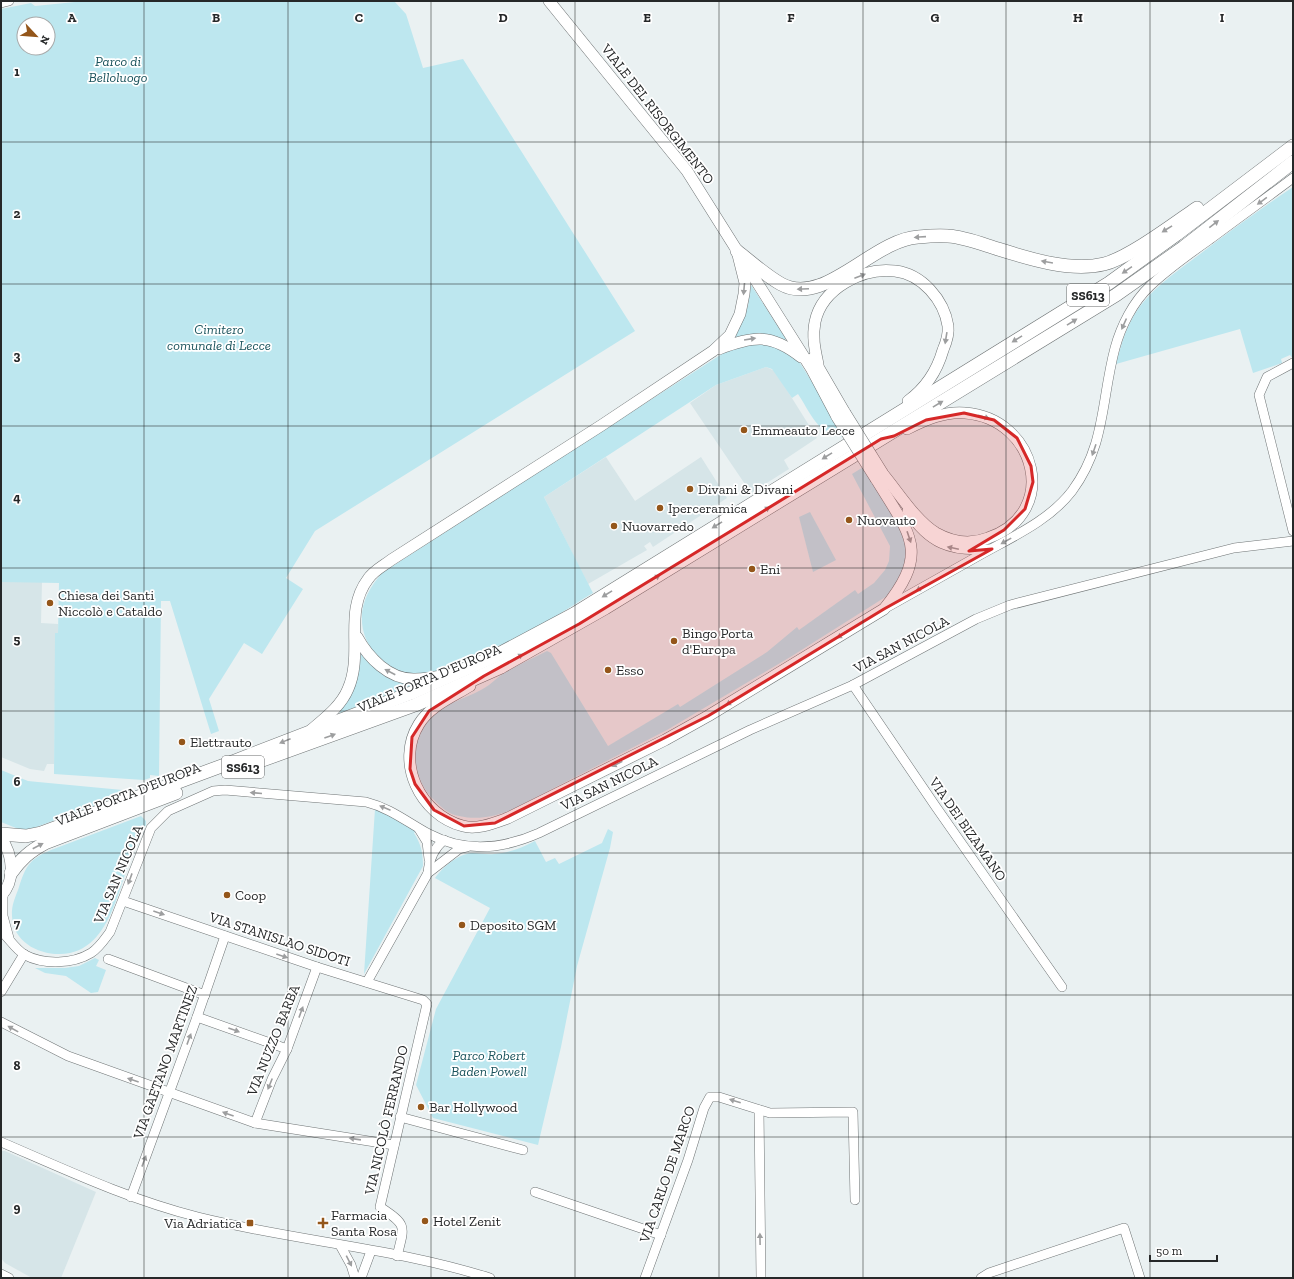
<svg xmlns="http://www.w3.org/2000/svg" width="1294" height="1279" viewBox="0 0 1294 1279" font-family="'Zilla Slab',serif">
  <rect width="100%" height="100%" fill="#eaf1f2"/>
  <g fill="#d6e5e8">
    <polygon points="766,367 775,371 817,438 784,460 789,469 751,493 690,403 716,385"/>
    <polygon points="606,457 635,501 701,457 727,498 653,547 650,542 644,546 647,550 588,584 544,497"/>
    <polygon points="1,582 42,582 41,623 58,624 58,633 56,633 54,764 47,764 44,771 30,769 1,757"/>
    <polygon points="2,1151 5,1151 96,1192 61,1278 32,1278 5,1263 1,1258"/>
  </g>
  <g fill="#bde7ef" fill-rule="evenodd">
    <path d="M85,1H394L406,14L423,68L463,59L635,331L315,531L286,578L303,589L262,654L244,643L209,699L219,731L211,734L170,601H161L159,776L150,775V778L144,780L54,774L55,633H58L59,583L1,582V9L31,3L35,6ZM24,24H48V48H24Z"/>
    <path d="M1293,187V359L1290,355L1281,359L1282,363L1253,373L1240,329L1116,364C1120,349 1124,334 1131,321C1146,291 1178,271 1204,251C1233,229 1263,207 1293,187Z"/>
    <path d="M751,285L786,339L784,340C767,332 751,333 734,339L748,306Z"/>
    <path d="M768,343L790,353L800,363L846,436C821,441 810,412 798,394L792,398L772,369L766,367L716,385L544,497L593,593C566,609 540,628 512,641C501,646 490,647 480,652C460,661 441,674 418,676C399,677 373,657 366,639C356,614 365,592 382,573L725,352L740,345Z"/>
    <path d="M865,466L903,528L907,543L906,563L900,581L887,596L792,656L667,730L509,811C492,817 477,820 459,816C450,815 442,808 436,802C412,780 409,745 429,720C443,702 471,698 489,685C493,682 497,678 501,675C516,666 531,659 547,651L551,653L608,746L678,704L680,707L767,652L797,627L799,630L855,590L858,594L874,583L885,570L889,561L890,546L852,474Z"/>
    <polygon points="810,512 836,560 813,572 799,517"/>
    <path d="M361,651L411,684V686L340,713L339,712C354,692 360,676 361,651Z"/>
    <polygon points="1,770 28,781 38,782 133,791 31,829 21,830 1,822"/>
    <path d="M375,809L382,811L416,831L414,833C421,844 423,853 423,866L364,974Z"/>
    <path d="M141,816L146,821V825C120,861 120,942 70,953C45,958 13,945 12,916C11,905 16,896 19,887C26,865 30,859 51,850Z"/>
    <path d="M608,829L613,832L610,848L577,966L561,1047L538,1145L433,1118L416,1085L436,1009L490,908L435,878C443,867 458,854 472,853C480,853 487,855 494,854C509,853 522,848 535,841L546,862L555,858L559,864L602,843Z"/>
    <polygon points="95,958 99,960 96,966 106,970 98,992 91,993 66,976 45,973 35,968 65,968 79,966"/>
  </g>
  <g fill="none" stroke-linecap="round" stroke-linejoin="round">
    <defs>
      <g id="minor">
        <polyline points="1,3 9,1"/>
        <polyline points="1293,363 1267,377 1259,395 1293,531"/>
        <path d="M907,511C928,543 950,553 989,549"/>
        <path d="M884,609C916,591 948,573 980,555C1012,537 1049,521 1072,491C1106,445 1101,400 1115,348C1121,326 1133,302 1150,286C1168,269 1189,254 1209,240C1237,219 1265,199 1293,178"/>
        <polyline points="853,685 936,807 1062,987"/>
        <polyline points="419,829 427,842 429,859"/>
        <path d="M428,873C429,860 433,849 444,840"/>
        <polyline points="3,893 3,916 9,938"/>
        <path d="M123,901L317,967L423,1000L427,1004L380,1207C407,1225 405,1225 397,1256"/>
        <path d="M1,931C9,938 15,949 25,955C44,965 73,964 91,953C99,948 104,940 110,932L151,828L168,811L213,791L225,790L366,802C390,808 407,822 429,834C465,853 503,849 539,833L750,730L853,685L976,619L1010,605L1234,548L1293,541"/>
        <polyline points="108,959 205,995"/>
        <polyline points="367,982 428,873 459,849 467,847"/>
        <polyline points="1,992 24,954"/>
        <polyline points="197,1017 287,1049"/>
        <polyline points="1,1022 68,1056 255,1123 394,1145"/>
        <polyline points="759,1110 761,1278"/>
        <polyline points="400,1117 523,1150"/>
        <polyline points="255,1123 272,1079 287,1049 317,967"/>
        <path d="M1,1142C66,1170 130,1200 198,1217C295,1241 396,1248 490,1278"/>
        <polyline points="535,1192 661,1235"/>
        <polyline points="131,1197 197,1017 225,936"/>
        <polyline points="340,1245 351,1265 355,1278"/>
        <polyline points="1,1274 9,1278"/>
        <polyline points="361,1278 371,1251"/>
        <polyline points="645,1278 688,1160 704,1108 710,1097 719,1097 770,1113 853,1112 855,1200"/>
        <polyline points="981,1278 989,1273 1124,1228 1140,1278"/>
      </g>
      <g id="major">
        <polyline points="549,1 687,171 811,368 837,417"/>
        <path d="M719,349C753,336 771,333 801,357"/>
        <polyline points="813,358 845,413"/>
        <path d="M818,364C815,350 812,337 815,322C822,288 863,267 895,271C922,274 944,300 948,326C949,334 946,343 943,350C937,371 926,388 908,401"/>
        <path d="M883,474C898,492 916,521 936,533C952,542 970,545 988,538C1061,513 1036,418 965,413C945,411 925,420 907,429"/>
        <path d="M357,637C368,657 389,680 415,679C425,679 436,677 446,675"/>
        <path d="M470,686C452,697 430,706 419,724C395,762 420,815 463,826C477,830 494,823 508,818L665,740L708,716L884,609C931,551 910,535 876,479"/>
        <path d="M311,730C325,718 341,706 348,689C364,653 343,612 368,579C373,571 383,566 391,560L602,425L713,351L730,335L740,314L744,294L745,283L737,251"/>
        <path d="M1,838C13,855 16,880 1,896"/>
      </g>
      <g id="highway">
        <path d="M737,251C751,262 765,275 781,284C824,308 872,240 918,237C928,236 938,235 948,236C965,237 982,244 998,249C1030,259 1071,272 1104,264C1129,258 1175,223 1197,208"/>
        <polyline points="235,770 415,705 501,667 605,608 1116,295 1184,247 1293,162"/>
        <polyline points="1,834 26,836 41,833 227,764 411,693 495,656 574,614 1109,283 1177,234 1293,146"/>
        <path d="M11,873C21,859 30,851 45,843L176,793"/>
      </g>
    </defs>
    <use href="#minor" stroke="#6f7475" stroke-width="10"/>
    <use href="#major" stroke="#6f7475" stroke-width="12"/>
    <use href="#highway" stroke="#6f7475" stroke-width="14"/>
    <use href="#minor" stroke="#fff" stroke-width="9"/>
    <use href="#major" stroke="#fff" stroke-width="11"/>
    <use href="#highway" stroke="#fff" stroke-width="13"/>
    <defs>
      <g id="major-bridge">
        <polyline points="845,413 883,474"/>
        <polyline points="837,417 876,479"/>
      </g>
    </defs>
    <use href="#major-bridge" stroke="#6f7475" stroke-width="12" stroke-linecap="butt"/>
    <use href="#major-bridge" stroke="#fff" stroke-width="11"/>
  </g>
  <defs><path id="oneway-solid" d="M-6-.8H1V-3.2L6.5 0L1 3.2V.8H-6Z"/></defs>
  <g fill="#9d9e9f">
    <use href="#oneway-solid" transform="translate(1262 201) rotate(144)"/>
    <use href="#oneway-solid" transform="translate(1214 224) rotate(-38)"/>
    <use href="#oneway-solid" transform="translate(1167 229) rotate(148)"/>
    <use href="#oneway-solid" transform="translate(920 237) rotate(176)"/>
    <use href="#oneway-solid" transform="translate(1047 262) rotate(-170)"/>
    <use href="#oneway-solid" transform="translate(1127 270) rotate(146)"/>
    <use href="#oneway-solid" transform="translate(860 276) rotate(-21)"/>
    <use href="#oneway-solid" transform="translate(744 289) rotate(95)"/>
    <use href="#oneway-solid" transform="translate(803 289) rotate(177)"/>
    <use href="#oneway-solid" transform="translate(1072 322) rotate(-32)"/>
    <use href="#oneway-solid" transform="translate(1124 324) rotate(114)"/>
    <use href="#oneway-solid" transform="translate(946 338) rotate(99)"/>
    <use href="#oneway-solid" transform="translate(750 339) rotate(-9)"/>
    <use href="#oneway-solid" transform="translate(1017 339) rotate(148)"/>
    <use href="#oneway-solid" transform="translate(938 404) rotate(-31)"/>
    <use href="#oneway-solid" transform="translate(984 417) rotate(17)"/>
    <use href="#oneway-solid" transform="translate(1094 450) rotate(109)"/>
    <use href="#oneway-solid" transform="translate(827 456) rotate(148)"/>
    <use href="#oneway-solid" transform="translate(765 510) rotate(-32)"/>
    <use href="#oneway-solid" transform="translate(717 525) rotate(148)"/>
    <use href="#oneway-solid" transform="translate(909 537) rotate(71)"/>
    <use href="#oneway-solid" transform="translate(1006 541) rotate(151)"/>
    <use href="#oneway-solid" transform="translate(953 548) rotate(-168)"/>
    <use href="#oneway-solid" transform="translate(655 578) rotate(-31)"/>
    <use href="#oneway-solid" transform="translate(921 588) rotate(151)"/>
    <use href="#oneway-solid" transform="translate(607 594) rotate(148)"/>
    <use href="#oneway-solid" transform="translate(842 635) rotate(149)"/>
    <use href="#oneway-solid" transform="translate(518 657) rotate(-29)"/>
    <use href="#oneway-solid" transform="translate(390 672) rotate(-152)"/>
    <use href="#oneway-solid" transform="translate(731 702) rotate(149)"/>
    <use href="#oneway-solid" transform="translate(330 736) rotate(-20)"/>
    <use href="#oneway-solid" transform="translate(285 741) rotate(158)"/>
    <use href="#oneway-solid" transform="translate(617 764) rotate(154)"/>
    <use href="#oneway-solid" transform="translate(256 793) rotate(-175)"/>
    <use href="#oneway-solid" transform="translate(385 808) rotate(-157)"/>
    <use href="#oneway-solid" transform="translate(38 846) rotate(-28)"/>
    <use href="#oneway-solid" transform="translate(130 879) rotate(110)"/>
    <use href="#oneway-solid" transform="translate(159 913) rotate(19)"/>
    <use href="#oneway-solid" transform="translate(282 956) rotate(19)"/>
    <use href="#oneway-solid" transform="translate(301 1012) rotate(-70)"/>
    <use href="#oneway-solid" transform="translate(13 1029) rotate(-151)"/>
    <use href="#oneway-solid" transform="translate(234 1030) rotate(20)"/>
    <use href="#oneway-solid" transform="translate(189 1039) rotate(-70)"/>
    <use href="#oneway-solid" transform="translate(133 1080) rotate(-161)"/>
    <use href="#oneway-solid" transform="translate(270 1084) rotate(112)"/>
    <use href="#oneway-solid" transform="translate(735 1101) rotate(-163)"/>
    <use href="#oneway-solid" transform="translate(228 1114) rotate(-160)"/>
    <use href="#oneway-solid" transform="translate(355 1139) rotate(-172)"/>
    <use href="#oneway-solid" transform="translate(144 1161) rotate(-70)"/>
    <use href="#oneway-solid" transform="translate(760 1239) rotate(-91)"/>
    <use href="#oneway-solid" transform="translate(349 1261) rotate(63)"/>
  </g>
  <path fill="#d62828" fill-opacity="0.2" stroke="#d62828" stroke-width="3" stroke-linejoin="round" d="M964,413L994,420L1017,438L1031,466L1033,482L1025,509L1004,530L969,551L992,549L884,609L708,716L495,823L464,826L434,810L415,784L410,769L412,737L429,711L484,676L579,624L881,439L894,436L926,420Z"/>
  <path fill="none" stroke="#262829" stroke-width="1" stroke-opacity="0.55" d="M144,1V1278M288,1V1278M431,1V1278M575,1V1278M719,1V1278M863,1V1278M1006,1V1278M1150,1V1278M1,142H1293M1,284H1293M1,426H1293M1,568H1293M1,711H1293M1,853H1293M1,995H1293M1,1137H1293"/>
  <g fill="#94561a" stroke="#fff" stroke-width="1.5">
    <circle cx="744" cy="430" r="4"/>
    <circle cx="690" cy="489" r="4"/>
    <circle cx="660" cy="508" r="4"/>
    <circle cx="849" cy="520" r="4"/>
    <circle cx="614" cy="526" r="4"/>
    <circle cx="752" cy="569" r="4"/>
    <circle cx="50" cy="603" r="4"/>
    <circle cx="674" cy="641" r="4"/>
    <circle cx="608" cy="670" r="4"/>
    <circle cx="182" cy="742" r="4"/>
    <circle cx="227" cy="895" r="4"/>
    <circle cx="462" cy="925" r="4"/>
    <circle cx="421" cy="1107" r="4"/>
    <circle cx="425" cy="1221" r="4"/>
    <rect x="246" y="1219" width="8" height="8" rx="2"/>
    <path d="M321 1217h4v4h4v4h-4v4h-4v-4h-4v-4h4z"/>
  </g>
  <g text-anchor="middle" stroke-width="3.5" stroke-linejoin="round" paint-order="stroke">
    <g fill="#fff" stroke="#676869" stroke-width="1">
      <rect x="1067" y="284" width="42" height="22" rx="3"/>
      <rect x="222" y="756" width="42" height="22" rx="3"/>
    </g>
    <g font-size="13" font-weight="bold" fill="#262829">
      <text x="1088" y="300">SS613</text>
      <text x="243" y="772">SS613</text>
    </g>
    <g font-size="14" font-style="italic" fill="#1a535c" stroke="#fff">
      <text x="118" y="66">Parco di<tspan x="118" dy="16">Belloluogo</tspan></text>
      <text x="219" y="334">Cimitero<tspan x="219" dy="16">comunale di Lecce</tspan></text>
      <text x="489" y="1060">Parco Robert<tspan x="489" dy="16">Baden Powell</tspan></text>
    </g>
    <g font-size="14" fill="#262829" stroke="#fff">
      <text transform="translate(658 114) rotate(52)" y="5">VIALE DEL RISORGIMENTO</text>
      <text transform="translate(901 644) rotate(-28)" y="5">VIA SAN NICOLA</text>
      <text transform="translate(429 678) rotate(-23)" y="5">VIALE PORTA D'EUROPA</text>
      <text transform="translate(609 783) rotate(-26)" y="5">VIA SAN NICOLA</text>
      <text transform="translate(128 794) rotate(-21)" y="5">VIALE PORTA D'EUROPA</text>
      <text transform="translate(968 829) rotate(55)" y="5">VIA DEI BIZAMANO</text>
      <text transform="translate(118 874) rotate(-67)" y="5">VIA SAN NICOLA</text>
      <text transform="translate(280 939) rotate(18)" y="5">VIA STANISLAO SIDOTI</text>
      <text transform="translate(273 1040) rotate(-68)" y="5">VIA NUZZO BARBA</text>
      <text transform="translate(165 1062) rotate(-70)" y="5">VIA GAETANO MARTINEZ</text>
      <text transform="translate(386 1120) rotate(-77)" y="5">VIA NICOLÒ FERRANDO</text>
      <text transform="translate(667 1174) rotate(-71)" y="5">VIA CARLO DE MARCO</text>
    </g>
    <g font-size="14" fill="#262829" stroke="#fff" text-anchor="start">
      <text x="752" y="435">Emmeauto Lecce</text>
      <text x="698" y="494">Divani &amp; Divani</text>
      <text x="668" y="513">Iperceramica</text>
      <text x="857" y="525">Nuovauto</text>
      <text x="622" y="531">Nuovarredo</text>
      <text x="760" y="574">Eni</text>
      <text x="58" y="600">Chiesa dei Santi<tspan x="58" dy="16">Niccolò e Cataldo</tspan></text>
      <text x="682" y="638">Bingo Porta<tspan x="682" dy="16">d'Europa</tspan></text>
      <text x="616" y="675">Esso</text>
      <text x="190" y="747">Elettrauto</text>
      <text x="235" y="900">Coop</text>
      <text x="470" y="930">Deposito SGM</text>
      <text x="429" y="1112">Bar Hollywood</text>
      <text x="331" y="1220">Farmacia<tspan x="331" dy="16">Santa Rosa</tspan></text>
      <text x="433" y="1226">Hotel Zenit</text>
      <text x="242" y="1228" text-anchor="end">Via Adriatica</text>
    </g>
  </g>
  <g font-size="13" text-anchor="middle" font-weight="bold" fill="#262829" stroke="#fff" stroke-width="3.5" stroke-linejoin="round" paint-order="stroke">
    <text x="72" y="22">A</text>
    <text x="216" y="22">B</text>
    <text x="359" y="22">C</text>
    <text x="503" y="22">D</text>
    <text x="647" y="22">E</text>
    <text x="791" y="22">F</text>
    <text x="935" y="22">G</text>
    <text x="1078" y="22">H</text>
    <text x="1222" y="22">I</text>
    <text x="17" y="76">1</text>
    <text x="17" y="218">2</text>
    <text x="17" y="360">3</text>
    <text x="17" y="502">4</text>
    <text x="17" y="644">5</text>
    <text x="17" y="786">6</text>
    <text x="17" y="928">7</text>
    <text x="17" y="1070">8</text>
    <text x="17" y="1212">9</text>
  </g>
  <rect width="1294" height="1279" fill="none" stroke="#262829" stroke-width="4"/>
  <g transform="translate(36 36) rotate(116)"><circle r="19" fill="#ffffff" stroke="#a8a9a9"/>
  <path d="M0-3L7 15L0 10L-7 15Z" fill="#94561a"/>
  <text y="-6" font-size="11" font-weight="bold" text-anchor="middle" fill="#262829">N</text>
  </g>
  <path d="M1150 1255v6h67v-6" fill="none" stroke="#262829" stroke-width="2"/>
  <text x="1156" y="1255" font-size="12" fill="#262829" stroke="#ffffff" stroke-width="3" paint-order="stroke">50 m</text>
</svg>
